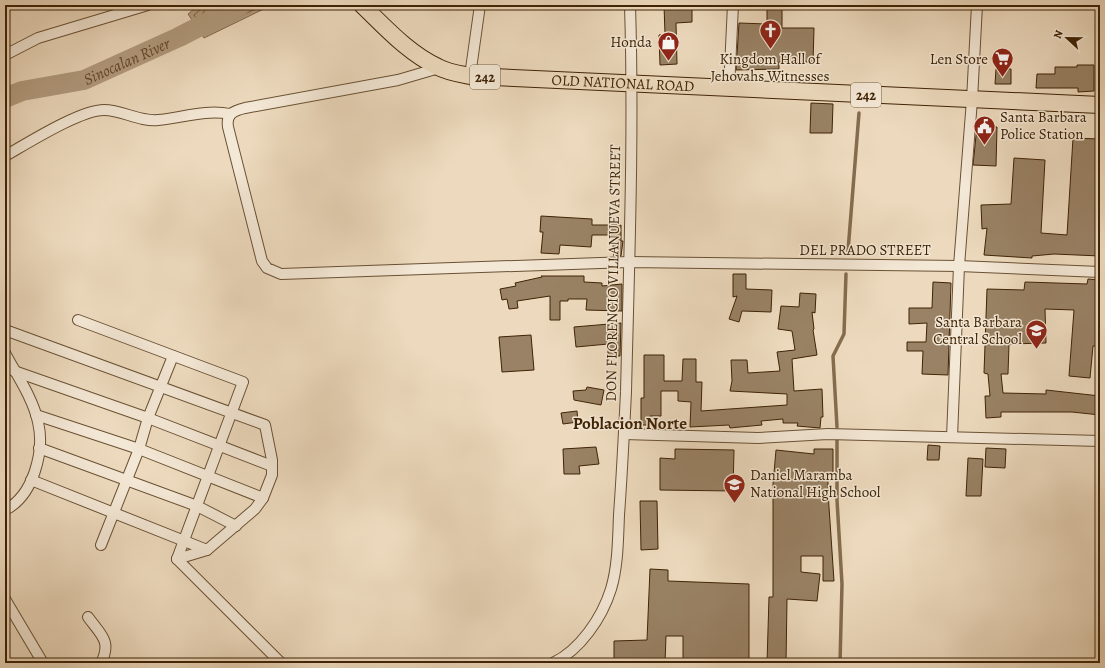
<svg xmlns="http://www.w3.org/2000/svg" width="1105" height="668" viewBox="0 0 1105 668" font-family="Alegreya,serif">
  <rect width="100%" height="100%" fill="#eddabe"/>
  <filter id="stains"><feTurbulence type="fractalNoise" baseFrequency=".005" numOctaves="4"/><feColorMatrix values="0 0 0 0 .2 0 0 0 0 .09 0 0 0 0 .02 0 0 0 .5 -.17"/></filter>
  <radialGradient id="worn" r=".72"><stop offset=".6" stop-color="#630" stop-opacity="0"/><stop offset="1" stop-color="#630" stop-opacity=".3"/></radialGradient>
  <polygon fill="#b29c7f" stroke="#846c4e" points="199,5 272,5 204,38 188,14"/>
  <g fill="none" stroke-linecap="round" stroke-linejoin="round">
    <g stroke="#786042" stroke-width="1">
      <polyline points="201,5 201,9 194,15 206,32 264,5"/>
      <polyline points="206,5 205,10 201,16 208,26 252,5"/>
      <polyline points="212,5 210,15 212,17 237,5"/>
    </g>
    <g stroke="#846c4e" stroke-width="3.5">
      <polyline points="848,251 859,113"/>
      <polyline points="837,427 833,356 844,334 846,274"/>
      <polyline points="837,439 837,500 842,584 840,663"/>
    </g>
    <path stroke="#b29c7f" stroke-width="20" id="s1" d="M5,98L22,91L84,80L179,37L241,5"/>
  </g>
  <g fill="#998265" stroke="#3f2305">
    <polygon points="664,5 692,5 692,22 676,23 677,64 660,65 659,35 665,34"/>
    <polygon points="767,5 782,5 782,28 814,28 813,62 779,62 779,69 736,70 739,23 767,24"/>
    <polygon points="1077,65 1094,65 1094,91 1078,92 1078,88 1036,88 1037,74 1055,74 1055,67 1077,67"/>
    <polygon points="996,69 1011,69 1011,84 995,84"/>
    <polygon points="811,103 833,104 832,133 810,133"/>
    <polygon points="977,126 997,127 996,166 973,165"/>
    <polygon points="1073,138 1100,139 1100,256 1054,254 1032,256 1032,258 984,255 987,228 982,229 981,205 1011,204 1014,158 1045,160 1041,233 1067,235"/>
    <polygon points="541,216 592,219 592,225 621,225 621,241 623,241 621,256 614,256 612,235 592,235 591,247 560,245 559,254 541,253 543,232 540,232"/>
    <polygon points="733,274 746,274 746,289 772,290 771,312 742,311 739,322 729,319 737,296 733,297"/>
    <polygon points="541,276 584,276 584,282 602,283 602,286 622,284 622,311 586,310 587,299 568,299 568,301 560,301 560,320 550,320 550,296 517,301 518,308 509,309 507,299 502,300 500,289 516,286 515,283 542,277"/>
    <polygon points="1088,279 1100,280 1100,346 1093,346 1090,378 1069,376 1074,310 1045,309 1046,343 1009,344 1008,374 1001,374 1003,393 1046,394 1046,390 1100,396 1100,415 1072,412 1001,412 1001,417 986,418 985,396 990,396 988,374 984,373 987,289 1024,290 1025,282 1087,284"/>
    <polygon points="933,282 951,283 948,375 922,374 923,351 907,351 907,342 926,342 927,323 909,324 909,308 932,308"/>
    <polygon points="800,293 816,294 815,313 812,312 814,329 813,330 817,355 792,359 794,391 822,389 823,417 821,417 820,428 797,426 798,423 783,423 783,419 761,421 762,425 740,427 730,428 729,425 690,427 691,402 678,401 678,391 661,391 661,416 650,416 650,425 641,425 641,398 644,398 644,355 664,355 664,381 682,381 683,359 696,359 696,382 702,382 701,411 787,405 787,394 730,391 732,381 731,360 747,360 748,373 780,371 777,352 795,350 792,331 778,329 781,306 799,307"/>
    <polygon points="621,323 620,356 608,356 608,344 576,347 574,327"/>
    <polygon points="531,335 534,370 502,372 499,337"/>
    <polygon points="587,387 604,390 601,405 574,400 573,391 586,390"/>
    <polygon points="577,411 578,422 563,424 561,413"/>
    <polygon points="928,445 940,446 939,460 927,460"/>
    <polygon points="596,447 599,464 579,466 580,474 564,474 563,449"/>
    <polygon points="986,448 1006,449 1005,468 985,467"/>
    <polygon points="675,449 734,450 733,491 660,490 660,458 675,459"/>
    <polygon points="814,449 833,449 833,475 828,475 828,492 834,581 823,581 823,556 801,556 801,572 820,574 817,601 787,599 786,663 767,663 769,597 773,597 773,484 776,450 814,454"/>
    <polygon points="968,458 983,459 981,496 966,496"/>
    <polygon points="640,501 657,501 658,549 641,550"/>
    <polygon points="650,569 668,570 668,581 749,584 749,663 683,663 683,636 666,636 665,663 650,663 650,661 614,662 614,641 647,640"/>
  </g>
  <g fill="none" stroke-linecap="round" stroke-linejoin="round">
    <defs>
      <g id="minor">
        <polyline points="5,55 38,38 148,5"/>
        <path d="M439,68L398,80L245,108C233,111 226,114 228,127L262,261L267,268L281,274L629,262L959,266L1100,272"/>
        <polyline points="470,76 480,5"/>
        <polyline points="729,89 733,5"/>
        <path d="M5,156C28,143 80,110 104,110C122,110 140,122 158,120C181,118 206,109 230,114"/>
        <polyline points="78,320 243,382 177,559"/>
        <polyline points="5,330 265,425 272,460 272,475 263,498 255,509 207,550 177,559"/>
        <path d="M5,353C16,374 33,398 38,422C45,452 33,496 5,510"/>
        <polyline points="14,371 148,418 272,466"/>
        <polyline points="36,415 139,449 263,498"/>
        <polyline points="624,434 758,438 828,434 1100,441"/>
        <polyline points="952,437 959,266 972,100 977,5"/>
        <polyline points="39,448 197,506 236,526"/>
        <polyline points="31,480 207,550"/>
        <polyline points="101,545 139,449 148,418 173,356"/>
        <polyline points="177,559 281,663"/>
        <polyline points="5,599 43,663"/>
        <path d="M88,617C101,635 112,641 101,663"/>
        <path d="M553,663C580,650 602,618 611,589C618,566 618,539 619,515C622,474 624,433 626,392C629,263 634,134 630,5"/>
      </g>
      <g id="primary">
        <path id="s2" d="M362,5C385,27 408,53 438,67C447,72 460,74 470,76L1100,105"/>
      </g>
    </defs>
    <use href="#minor" stroke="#6a5133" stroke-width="12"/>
    <use href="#primary" stroke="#3f2305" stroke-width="18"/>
    <use href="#minor" stroke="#f3e7d5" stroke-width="10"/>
    <use href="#primary" stroke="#eddabe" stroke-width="16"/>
  </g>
  <defs>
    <symbol id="church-pin" viewBox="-11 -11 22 30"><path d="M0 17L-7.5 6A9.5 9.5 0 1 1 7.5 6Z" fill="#8f2418" stroke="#f3e7d5"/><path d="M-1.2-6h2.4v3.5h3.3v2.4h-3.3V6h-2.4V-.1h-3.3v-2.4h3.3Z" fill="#fff"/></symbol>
    <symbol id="shop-pin" viewBox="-11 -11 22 30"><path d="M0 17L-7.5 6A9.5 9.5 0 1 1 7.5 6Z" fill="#8f2418" stroke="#f3e7d5"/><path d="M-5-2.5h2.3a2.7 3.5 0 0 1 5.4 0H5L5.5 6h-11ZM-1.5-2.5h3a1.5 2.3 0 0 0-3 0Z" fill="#fff"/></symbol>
    <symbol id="supermarket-pin" viewBox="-11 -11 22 30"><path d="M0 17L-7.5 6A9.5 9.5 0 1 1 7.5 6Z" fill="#8f2418" stroke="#f3e7d5"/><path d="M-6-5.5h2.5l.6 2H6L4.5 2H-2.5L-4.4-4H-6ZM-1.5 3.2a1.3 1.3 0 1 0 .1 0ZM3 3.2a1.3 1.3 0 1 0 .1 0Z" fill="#fff"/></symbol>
    <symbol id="civic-pin" viewBox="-11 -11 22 30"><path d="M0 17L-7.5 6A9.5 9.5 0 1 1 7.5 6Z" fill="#8f2418" stroke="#f3e7d5"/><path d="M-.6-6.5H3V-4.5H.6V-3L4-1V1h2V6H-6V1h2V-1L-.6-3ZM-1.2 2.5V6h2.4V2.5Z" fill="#fff"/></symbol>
    <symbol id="school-pin" viewBox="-11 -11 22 30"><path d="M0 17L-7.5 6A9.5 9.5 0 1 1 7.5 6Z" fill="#8f2418" stroke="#f3e7d5"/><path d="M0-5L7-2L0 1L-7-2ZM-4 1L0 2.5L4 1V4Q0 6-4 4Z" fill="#fff"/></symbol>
  </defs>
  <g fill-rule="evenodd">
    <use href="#church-pin" x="758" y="18" width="25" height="34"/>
    <use href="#shop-pin" x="656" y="30" width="25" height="34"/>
    <use href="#supermarket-pin" x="990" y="46" width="25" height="34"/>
    <use href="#civic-pin" x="972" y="114" width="25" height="34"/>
    <use href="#school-pin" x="1024" y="318" width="25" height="34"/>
    <use href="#school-pin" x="722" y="472" width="25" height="34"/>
  </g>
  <g text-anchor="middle" stroke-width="3" stroke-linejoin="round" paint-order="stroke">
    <g fill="#f3e7d5" stroke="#755e43" stroke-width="1">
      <rect x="470" y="65" width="30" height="24" rx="3"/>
      <rect x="851" y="83" width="30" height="24" rx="3"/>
    </g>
    <g font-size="14" font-weight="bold" fill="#3f2305">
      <text x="485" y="82">242</text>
      <text x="866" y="100">242</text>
    </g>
    <g font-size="15" fill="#3f2305" stroke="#f3e7d5" text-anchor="end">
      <text x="652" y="47">Honda</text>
      <text x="770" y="64" text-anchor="middle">Kingdom Hall of<tspan x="770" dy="17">Jehovahs Witnesses</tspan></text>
      <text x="988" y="64">Len Store</text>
      <text x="1000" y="122" text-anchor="start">Santa Barbara<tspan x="1000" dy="17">Police Station</tspan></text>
      <text x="1022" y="327">Santa Barbara<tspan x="1022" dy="17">Central School</tspan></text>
      <text x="750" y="480" text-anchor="start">Daniel Maramba<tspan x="750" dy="17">National High School</tspan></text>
    </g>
    <g font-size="15" fill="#3f2305" stroke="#f3e7d5">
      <text dy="5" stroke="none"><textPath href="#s2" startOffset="285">OLD NATIONAL ROAD</textPath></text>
      <text x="865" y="255">DEL PRADO STREET</text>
      <text transform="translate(613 273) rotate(-89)" y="5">DON FLORENCIO VILLANUEVA STREET</text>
    </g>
    <g font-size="16" font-style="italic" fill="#62472a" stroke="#f3e7d5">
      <text dy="6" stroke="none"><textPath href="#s1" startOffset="128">Sinocalan River</textPath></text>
    </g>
    <g font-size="17" font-weight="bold" fill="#3f2305" stroke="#f3e7d5">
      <text x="630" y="429">Poblacion Norte</text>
    </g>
  </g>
  <rect width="1105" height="668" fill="none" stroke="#eddabe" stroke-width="20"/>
  <rect x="6" y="6" width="1093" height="656" fill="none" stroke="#3f2305" stroke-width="2"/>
  <rect x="10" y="10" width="1085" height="648" fill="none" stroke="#3f2305"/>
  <g transform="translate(1067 38) rotate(292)" stroke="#f3e7d5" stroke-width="3" paint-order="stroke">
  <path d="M0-3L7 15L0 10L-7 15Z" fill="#3f2305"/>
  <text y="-6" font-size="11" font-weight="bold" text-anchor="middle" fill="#3f2305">N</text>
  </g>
  <rect width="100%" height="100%" filter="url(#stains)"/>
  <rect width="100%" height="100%" fill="url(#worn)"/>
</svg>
